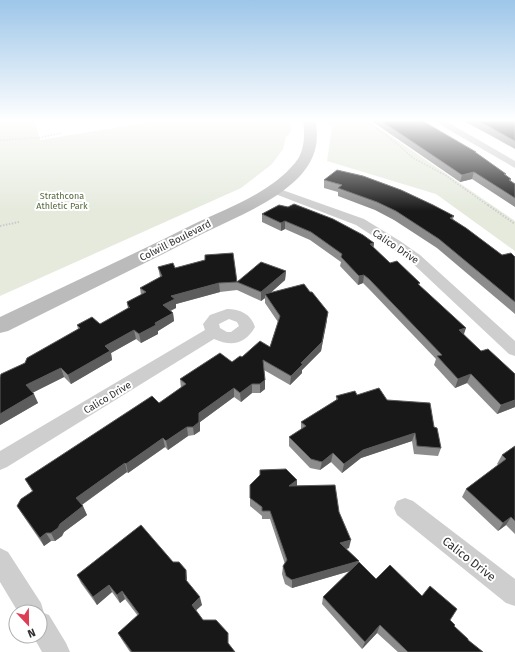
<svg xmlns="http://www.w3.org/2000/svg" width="515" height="652" viewBox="0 0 515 652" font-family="'Fira Sans',sans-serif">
  <rect width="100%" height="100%" fill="#fff"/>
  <g fill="#e5eadd">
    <polygon points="0,120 35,120 40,140 162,120 289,120 292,127 289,135 286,136 283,149 272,164 241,188 0,296"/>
    <polygon points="327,120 367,120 515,221 515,251 436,194 327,161 332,127"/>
  </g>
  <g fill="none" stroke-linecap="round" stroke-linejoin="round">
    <g stroke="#cbcbcb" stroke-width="1.5" stroke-dasharray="1.5 1.5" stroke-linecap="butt">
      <polyline points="360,120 374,127 394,141 413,158 445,175 489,206"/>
      <polyline points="0,140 38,138 62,133"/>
    </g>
    <g stroke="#cbcbcb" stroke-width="2" stroke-dasharray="1.5 1.5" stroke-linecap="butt">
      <polyline points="488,205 515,224"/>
      <polyline points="0,226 19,222"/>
    </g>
    <g fill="#cecece" fill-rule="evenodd">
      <polygon points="432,120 444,120 515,161 515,168"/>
      <polygon points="274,187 364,219 400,241 420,255 515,341 515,356 509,354 410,261 390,247 356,225 270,192 268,190 270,188"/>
      <path d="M227,309C240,309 251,314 255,327C245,344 232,347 214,339L7,467L0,470V451L205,330L203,324L210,315ZM229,319L237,322L239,326L231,332H227L220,328L219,324Z"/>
      <polygon points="405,498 413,501 515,579 515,606 506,603 397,515 394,508 397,501"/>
      <polygon points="0,548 8,552 41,603 44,613 49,615 66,643 70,652 42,652 33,636 40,636 40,612 18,612 0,582"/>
    </g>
    <path fill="#bbb" fill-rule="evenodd" d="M303,120H315C320,142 315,159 300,176C274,203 236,217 204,233C139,267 73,298 8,331L0,333V317C65,286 130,256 194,224C228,208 270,193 295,163C305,151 305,135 303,120Z"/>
  </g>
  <g fill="#8c8c8c">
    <polygon points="373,120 421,120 476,153 511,179 511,181 515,184 515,207 472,179 460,182 373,122"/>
    <polygon points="462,120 515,120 515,149 488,134"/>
    <polygon points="324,180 454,216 453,219 502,255 515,257 515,314 437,248 394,220 375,210 338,196 338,192 324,188"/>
    <polygon points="262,214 374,243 373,247 390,263 420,283 419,285 464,334 515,407 497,414 467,383 455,388 434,365 436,359 368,288 363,283 358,285 340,266 341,262 310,240 285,229 281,231 262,222"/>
    <polygon points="158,267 175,268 237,282 237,290 220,292 176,304 176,308 171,311 173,313 174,321 158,331 158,334 141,343 136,339 111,353 112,360 71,384 64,377 32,393 38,403 0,425 0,377 25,363 78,329 77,325 100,324 128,309 127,302 141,295 140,288 160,277"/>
    <polygon points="286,271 285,280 270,293 327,321 321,351 302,370 302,373 290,385 264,370 265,389 260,393 252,393 241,402 234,397 200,422 200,431 194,435 188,436 168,450 165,447 128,473 127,472 82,505 87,515 64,532 62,536 55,541 51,541 44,546 22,514 17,506 32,491 25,479 159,403 181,388 180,379 232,362 242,357 270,347 278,322 265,303 265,298 261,301 237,290 237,282"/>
    <polygon points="357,395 387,400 434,427 441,448 438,456 414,454 412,441 361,458 342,473 331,462 320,470 310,468 289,446 289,437 301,430 301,422 336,400 336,396"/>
    <polygon points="515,446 515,534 506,525 498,531 462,497 466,489 498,465 497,464 502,455"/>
    <polygon points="297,480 297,486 339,512 349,548 346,549 359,561 358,563 376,579 422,596 450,620 454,626 468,640 483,652 398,652 377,633 362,649 322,604 323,597 350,571 292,588 285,584 282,574 283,566 285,564 270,519 262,519 262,516 250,506 250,485"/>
    <polygon points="173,562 187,578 187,582 202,605 196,610 203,620 228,633 228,644 235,652 130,652 122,640 118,633 138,616 125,599 120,603 112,592 97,605 81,583 77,575"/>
  </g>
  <g fill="#5d5d5d">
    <polygon points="474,172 472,179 460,182 462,175"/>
    <polygon points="285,221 285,229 281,231 281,223"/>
    <polygon points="374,243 373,251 370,244"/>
    <polygon points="286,271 285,280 267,296 265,294 265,298 261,301 261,292"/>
    <polygon points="364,275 363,283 358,285 359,276"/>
    <polygon points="219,283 220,292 176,304 176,308 164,313 163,305 171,296"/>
    <polygon points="328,312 321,351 302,370 302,373 290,385 291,376 301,363"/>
    <polygon points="173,313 174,321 158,331 158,334 141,343 139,334 155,323"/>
    <polygon points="466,328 463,337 459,330"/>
    <polygon points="134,330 136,339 111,353 112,360 71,384 68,375 105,346"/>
    <polygon points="61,368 64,377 30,394 26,385"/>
    <polygon points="471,374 467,383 455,388 458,379"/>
    <polygon points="265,380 265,389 260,393 260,384"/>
    <polygon points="252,384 252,393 241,402 240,393"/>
    <polygon points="234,388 234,397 200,422 200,431 194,435 193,427 199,413"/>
    <polygon points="34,394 38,403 0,425 0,414"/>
    <polygon points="515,400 515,407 497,414 501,405"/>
    <polygon points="187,427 188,436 168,450 166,441"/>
    <polygon points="415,433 412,441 361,458 342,473 344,464 363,450"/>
    <polygon points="163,438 165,447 128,473 126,464"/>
    <polygon points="333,453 331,462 320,470 322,462"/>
    <polygon points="125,463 127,472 80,506 76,498"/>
    <polygon points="297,480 297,488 289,486"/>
    <polygon points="83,506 87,515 64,532 62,536 55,541 51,533 60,524"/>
    <polygon points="511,517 506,525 498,531 503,523"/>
    <polygon points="46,533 51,541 44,546 40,538"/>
    <polygon points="351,540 349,548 339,551 340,543"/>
    <polygon points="359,561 357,569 292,588 292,580"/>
    <polygon points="186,570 187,578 187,588 186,580"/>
    <polygon points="109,585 112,592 97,605 93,597"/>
    <polygon points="122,591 125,599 120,603 117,595"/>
    <polygon points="200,597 202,605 193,613 192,605"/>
    <polygon points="380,625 377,633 362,649 365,642"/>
  </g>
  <g fill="#181818" stroke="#5d5d5d">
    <polygon points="380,120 421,120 476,152 475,152 506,174 504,174 511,179 509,180 515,184 515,198 474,172 462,175"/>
    <polygon points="476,120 515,120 515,141 490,127"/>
    <polygon points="337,170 363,176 401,190 433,205 454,216 450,218 466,228 502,255 511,253 515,257 515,302 439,239 396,211 377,202 338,188 342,185 324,180"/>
    <polygon points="294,204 333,219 363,235 374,243 370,244 390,263 397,261 420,283 418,284 466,328 459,330 481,351 488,349 515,374 515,400 501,405 471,374 458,379 437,356 442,355 369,279 364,275 359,276 341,257 342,254 311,232 285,221 281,223 262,214 279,205 288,207"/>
    <polygon points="233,253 237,282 219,283 171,296 175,299 163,305 173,313 155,323 156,325 139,334 134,330 105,346 110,351 68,375 61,368 26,385 34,394 0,414 0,377 1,374 25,363 27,358 80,328 77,325 92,317 100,324 130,307 129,308 127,302 146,292 140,288 162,276 158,267 173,263 175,268 205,260 205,255"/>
    <polygon points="261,262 286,271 261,292 237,282"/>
    <polygon points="304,284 310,292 312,292 328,312 322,342 301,363 303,364 291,376 263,360 265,380 260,384 252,384 240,393 234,388 199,413 199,422 193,427 187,427 166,441 163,438 126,464 125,463 76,498 83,506 60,524 58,528 51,533 46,533 40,538 17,506 21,499 33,491 25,479 152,396 159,403 186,384 180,379 220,353 232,362 240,356 242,357 260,341 270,347 280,316 265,294"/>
    <polygon points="379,388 387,400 430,403 434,427 437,428 441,448 417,446 415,433 363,450 344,464 333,453 322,462 311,459 289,437 306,426 301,422 338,399 336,396 355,391 357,395"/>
    <polygon points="515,446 515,521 511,517 503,523 466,489 506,459 502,455"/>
    <polygon points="286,469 297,480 289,486 335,485 339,512 351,540 340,543 359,561 292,580 286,576 283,566 287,560 270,511 262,511 262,507 250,498 250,485 260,475 260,470"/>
    <polygon points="141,525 173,562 179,562 186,570 186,580 200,597 192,605 203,620 216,620 228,633 228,643 235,652 132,652 118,633 139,614 122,591 117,595 109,585 93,597 77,575"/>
    <polygon points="359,562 376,579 390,565 422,596 430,586 457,609 450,620 455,625 454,626 468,639 468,640 483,652 408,652 380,625 365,642 323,597"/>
  </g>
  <linearGradient id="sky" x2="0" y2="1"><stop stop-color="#9dc6e9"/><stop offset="0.57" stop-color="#fff"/><stop offset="1" stop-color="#fff" stop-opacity="0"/></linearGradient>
  <rect width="515" height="211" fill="url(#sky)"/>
  <g text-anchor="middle" stroke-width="4" stroke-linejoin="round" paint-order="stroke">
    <g font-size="9" fill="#576b40" stroke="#fff">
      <text x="62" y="199">Strathcona<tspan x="62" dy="10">Athletic Park</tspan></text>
    </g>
    <g font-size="10" fill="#313131" stroke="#fff">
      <text transform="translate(175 240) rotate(-27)" y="4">Colwill Boulevard</text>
      <text transform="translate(396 246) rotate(34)" y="4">Calico Drive</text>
      <text transform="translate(107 397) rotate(-31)" y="4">Calico Drive</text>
    </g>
    <g font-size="12" fill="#313131" stroke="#fff">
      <text transform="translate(469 559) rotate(38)" y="4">Calico Drive</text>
    </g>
  </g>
  <g transform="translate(28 624) rotate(158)"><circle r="19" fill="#ffffff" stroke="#adadad"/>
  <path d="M0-3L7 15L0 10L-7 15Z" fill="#dd3e56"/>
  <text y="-6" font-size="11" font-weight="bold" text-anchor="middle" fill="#313131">N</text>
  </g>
</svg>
